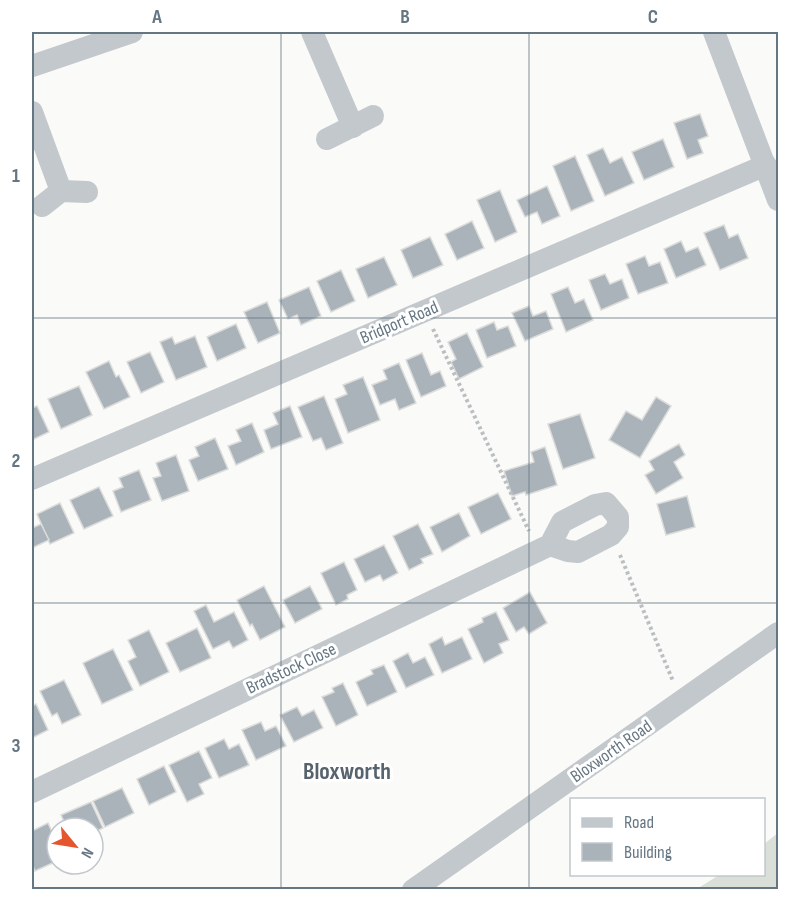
<svg xmlns="http://www.w3.org/2000/svg" width="810" height="921" viewBox="0 0 810 921" font-family="'Sofia Sans Condensed',sans-serif">
  <rect width="100%" height="100%" fill="#fafaf8"/>
  <polygon fill="#dadfd7" points="778,833 778,889 697,889 719,875 764,874 764,844"/>
  <g fill="#aab3b9" stroke="#dcdcda" stroke-width="1.5">
    <polygon points="700,114 708,136 698,140 703,153 687,159 674,123"/>
    <polygon points="663,139 674,167 644,180 632,152"/>
    <polygon points="603,148 610,163 622,157 634,183 605,196 587,155"/>
    <polygon points="575,156 594,201 571,211 553,166"/>
    <polygon points="547,186 560,216 542,224 537,212 525,217 517,200"/>
    <polygon points="500,190 517,232 495,242 477,200"/>
    <polygon points="472,221 484,248 457,260 445,234"/>
    <polygon points="724,225 729,238 738,234 748,258 720,270 704,233"/>
    <polygon points="430,237 443,265 413,278 401,250"/>
    <polygon points="681,241 686,252 698,247 706,265 676,278 664,249"/>
    <polygon points="645,256 649,266 660,262 668,283 638,294 626,264"/>
    <polygon points="384,257 397,285 368,298 356,269"/>
    <polygon points="341,270 355,301 331,312 317,281"/>
    <polygon points="605,274 610,284 622,279 629,298 601,310 589,280"/>
    <polygon points="309,287 321,316 301,325 297,315 288,319 279,300"/>
    <polygon points="568,287 575,303 584,299 593,320 566,332 551,294"/>
    <polygon points="267,302 280,333 258,343 244,312"/>
    <polygon points="529,306 533,316 546,311 553,329 525,341 512,313"/>
    <polygon points="494,322 497,330 508,326 516,346 487,358 476,330"/>
    <polygon points="236,324 246,348 217,361 207,337"/>
    <polygon points="467,333 483,367 459,379 451,362 456,359 448,342"/>
    <polygon points="195,336 207,367 176,380 160,342 172,337 175,344"/>
    <polygon points="150,352 164,382 141,393 127,362"/>
    <polygon points="422,353 431,375 440,371 446,386 421,397 406,360"/>
    <polygon points="109,361 116,377 119,375 130,397 104,409 86,372"/>
    <polygon points="399,363 416,403 399,410 395,399 380,405 372,385 387,379 383,370"/>
    <polygon points="363,377 380,420 348,433 335,399 347,394 343,385"/>
    <polygon points="79,386 92,415 61,429 48,399"/>
    <polygon points="324,396 343,443 326,450 321,438 313,441 298,407"/>
    <polygon points="656,397 671,406 640,458 609,440 626,411 642,420"/>
    <polygon points="37,406 49,432 32,440 32,408"/>
    <polygon points="290,406 302,437 271,449 264,430 278,424 273,413"/>
    <polygon points="580,414 595,458 563,469 548,424"/>
    <polygon points="252,423 264,452 236,465 228,446 241,441 236,430"/>
    <polygon points="215,438 228,469 198,481 189,460 199,456 195,447"/>
    <polygon points="679,444 685,455 674,462 683,478 656,494 645,475 654,470 649,461"/>
    <polygon points="545,447 557,485 526,495 525,492 512,496 504,471 534,462 531,452"/>
    <polygon points="176,455 189,491 162,501 153,478 161,476 156,463"/>
    <polygon points="139,470 151,500 121,512 113,491 123,487 119,478"/>
    <polygon points="99,487 113,516 84,529 70,500"/>
    <polygon points="498,493 511,519 481,534 468,507"/>
    <polygon points="687,496 695,527 666,535 657,504"/>
    <polygon points="60,503 74,533 50,544 37,514"/>
    <polygon points="459,513 470,536 442,552 430,527"/>
    <polygon points="41,524 49,540 32,548 32,528"/>
    <polygon points="418,524 433,554 421,559 423,563 409,570 393,536"/>
    <polygon points="384,545 398,573 383,581 380,575 365,582 354,559"/>
    <polygon points="344,562 357,590 347,595 348,599 336,605 321,573"/>
    <polygon points="264,586 285,627 260,640 252,624 250,626 237,600"/>
    <polygon points="310,586 322,609 295,623 283,600"/>
    <polygon points="530,592 547,623 529,634 524,627 516,632 503,608"/>
    <polygon points="206,605 214,622 234,612 248,640 233,648 229,641 213,649 194,611"/>
    <polygon points="496,612 509,640 499,644 503,653 484,663 468,629 483,622 482,618"/>
    <polygon points="197,628 211,658 180,672 166,643"/>
    <polygon points="149,630 169,672 140,686 128,661 136,657 128,640"/>
    <polygon points="442,637 445,645 462,637 472,659 442,673 429,644"/>
    <polygon points="113,649 133,690 102,704 83,663"/>
    <polygon points="408,653 413,663 425,657 434,675 406,688 393,661"/>
    <polygon points="384,665 397,692 367,706 356,682 373,674 371,670"/>
    <polygon points="64,680 81,715 62,724 57,713 52,716 40,691"/>
    <polygon points="343,683 358,715 336,726 322,697 334,692 332,688"/>
    <polygon points="36,704 48,730 32,738 32,706"/>
    <polygon points="297,707 302,716 314,710 323,728 294,742 280,715"/>
    <polygon points="261,722 265,731 276,726 286,746 256,760 242,730"/>
    <polygon points="224,739 229,749 239,744 249,765 219,778 205,748"/>
    <polygon points="199,751 212,778 199,784 204,794 187,802 169,765"/>
    <polygon points="164,766 176,792 149,805 137,779"/>
    <polygon points="122,788 134,813 105,827 93,801"/>
    <polygon points="91,802 103,828 93,833 93,828 67,828 61,815"/>
    <polygon points="48,823 57,843 57,861 35,871 32,864 32,831"/>
  </g>
  <g fill="none" stroke-linecap="round" stroke-linejoin="round">
    <g stroke="#bbbfc2" stroke-width="4" stroke-dasharray="3 3" stroke-linecap="butt">
      <polyline points="433,329 529,531"/>
      <polyline points="620,555 673,681"/>
    </g>
    <g stroke="#c3c8cc" stroke-width="22">
      <polyline points="312,32 353,127"/>
      <polyline points="714,32 778,200"/>
      <polyline points="32,66 132,32"/>
      <polyline points="32,112 61,191"/>
      <polyline points="327,139 373,116"/>
      <polyline points="42,206 61,191 87,192"/>
      <polyline points="32,479 766,165"/>
      <polyline points="32,792 550,545 562,522 595,505 606,503 618,517 618,527 611,535 578,552 568,551 550,545"/>
      <polyline points="413,890 778,633"/>
    </g>
  </g>
  <path fill="none" stroke="#657683" stroke-width="1.5" stroke-opacity="0.55" d="M281,32V890M529,32V890M32,318H778M32,603H778"/>
  <g text-anchor="middle" stroke-width="6" stroke-linejoin="round" paint-order="stroke">
    <g font-size="18" fill="#657683" stroke="#fff">
      <text transform="translate(399 322) rotate(-23)" y="6">Bridport Road</text>
      <text transform="translate(291 668) rotate(-25)" y="6">Bradstock Close</text>
      <text transform="translate(611 751) rotate(-35)" y="6">Bloxworth Road</text>
    </g>
    <g font-size="24" font-weight="bold" fill="#57646e" stroke="#fff">
      <text x="347" y="779">Bloxworth</text>
    </g>
  </g>
  <rect width="810" height="921" fill="none" stroke="#ffffff" stroke-width="66"/>
  <rect x="570" y="798" width="195" height="78" fill="#ffffff" stroke="#c1c8cd" stroke-width="1.5"/>
  <rect x="582" y="818" width="30" height="9" fill="#c3c8cc" stroke="#c1c8cd" stroke-width="1.5"/>
  <text x="624" y="828" font-size="18" fill="#657683">Road</text>
  <rect x="582" y="843" width="30" height="18" fill="#aab3b9" stroke="#c1c8cd" stroke-width="1.5"/>
  <text x="624" y="858" font-size="18" fill="#657683">Building</text>
  <g transform="translate(75 846) rotate(120)"><circle r="28" fill="#ffffff" stroke="#c1c8cd" stroke-width="1.5"/>
  <path d="M0-4.5L10 22L0 15L-10 22Z" fill="#e4572e"/>
  <text y="-9" font-size="16" font-weight="bold" text-anchor="middle" fill="#657683">N</text>
  </g>
  <rect x="33" y="33" width="744" height="855" fill="none" stroke="#657683" stroke-width="2"/>
  <g font-size="20" text-anchor="middle" font-weight="bold" fill="#657683">
    <text x="157" y="23">A</text>
    <text x="405" y="23">B</text>
    <text x="653" y="23">C</text>
    <text x="16" y="182">1</text>
    <text x="16" y="467">2</text>
    <text x="16" y="752">3</text>
  </g>
</svg>
